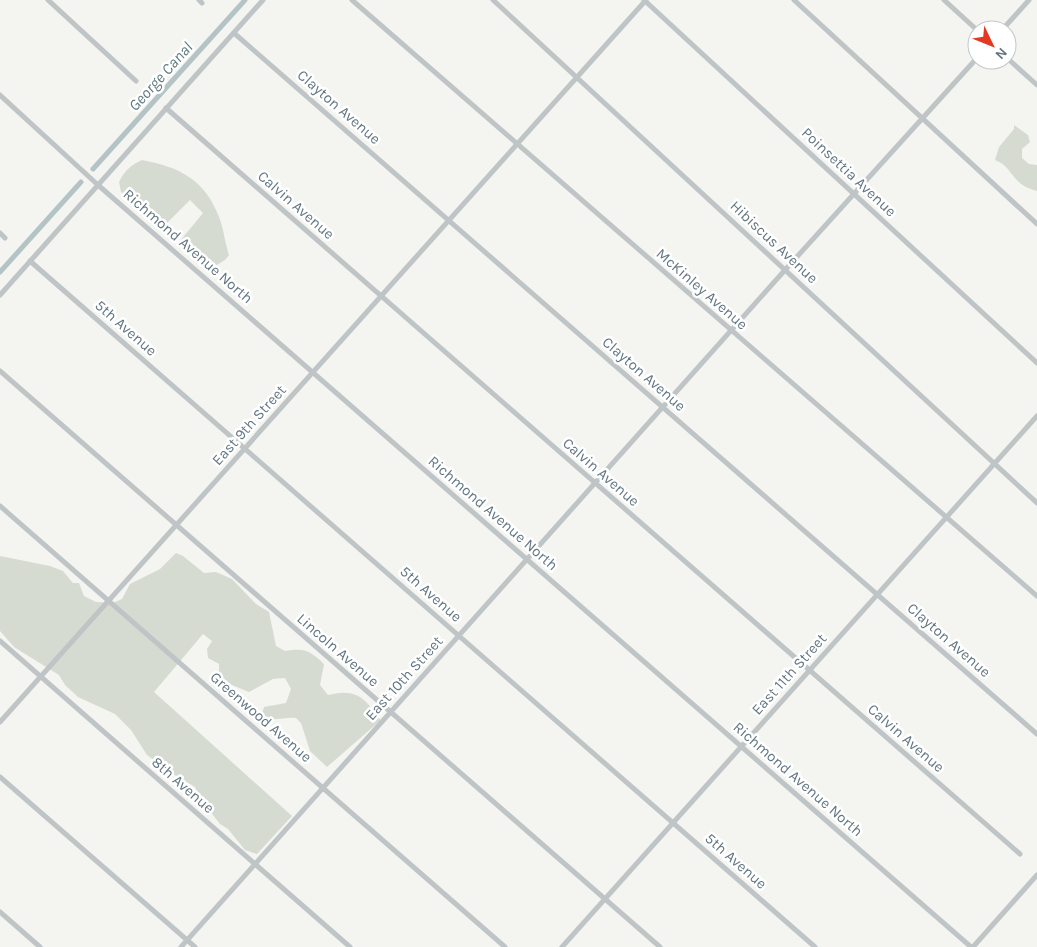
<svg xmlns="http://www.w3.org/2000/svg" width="1037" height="947" viewBox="0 0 1037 947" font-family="Karla,sans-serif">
  <rect width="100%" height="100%" fill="#f4f4f0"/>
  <g fill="#d6dbd1">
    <path d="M1014,125L1028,135L1030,142L1022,149V158L1029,164L1037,165V191C1030,189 1024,187 1019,182C1009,173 1008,165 995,160L999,147L1014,129Z"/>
    <path d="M142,160C180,167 205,180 219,217C224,230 225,243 229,255L225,260L215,266C201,260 189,253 180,241L203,213L190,200L165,225L149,210L121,192L119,182C125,170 131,165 142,160Z"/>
    <path d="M176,553L183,556L204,573L216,572L232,579L256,604L269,612L276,646L285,651C305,648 309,650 324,664L320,685L328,695C343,691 357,691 368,704C373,709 375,716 381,720L327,767L310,751L301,723L296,718C285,717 270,722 261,717L264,707L286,703L291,689L285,678L273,679L249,692L232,685L219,675V664L208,658L207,649L212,641L203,634L154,692L292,816L257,854L245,850L228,829L220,824L202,801L195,787L170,772L147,755L131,730L115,714L78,697L65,685L59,675L14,647L0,631V556L50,566L63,571L73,583H79L84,596L96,602L113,603L122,599L130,584L160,569Z"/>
  </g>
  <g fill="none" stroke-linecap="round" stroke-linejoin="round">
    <g stroke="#b4c4c6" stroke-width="5">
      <polyline points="93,169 245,0"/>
      <polyline points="0,272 81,182"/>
    </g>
    <g stroke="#bfc4c6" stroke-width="5">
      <polyline points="48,0 136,81"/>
      <polyline points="199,0 202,3"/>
      <polyline points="352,0 1037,596"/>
      <polyline points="493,0 1037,503"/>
      <polyline points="644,0 1037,363"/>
      <polyline points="794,0 1037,224"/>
      <polyline points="944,0 977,30"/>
      <polyline points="1002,30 1029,0"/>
      <polyline points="234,33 1037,734"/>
      <polyline points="1007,58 1037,85"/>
      <polyline points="0,95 98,185 971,947"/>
      <polyline points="166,108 1020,854"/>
      <polyline points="0,233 5,238"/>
      <polyline points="30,261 815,947"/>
      <polyline points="0,295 263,0"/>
      <polyline points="0,371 660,947"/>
      <polyline points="0,506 505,947"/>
      <polyline points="0,641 350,947"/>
      <polyline points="0,722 646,0"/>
      <polyline points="0,777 195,947"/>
      <polyline points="0,912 40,947"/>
      <polyline points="181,947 785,270 977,58"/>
      <polyline points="562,947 1037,416"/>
      <polyline points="973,947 1037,875"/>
    </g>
  </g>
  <g text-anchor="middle" stroke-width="5" stroke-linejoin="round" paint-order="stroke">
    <g font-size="15" fill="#637782" stroke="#fff">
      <text transform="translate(339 107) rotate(41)" y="5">Clayton Avenue</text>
      <text transform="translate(849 172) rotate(43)" y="5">Poinsettia Avenue</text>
      <text transform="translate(296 205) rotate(41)" y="5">Calvin Avenue</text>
      <text transform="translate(774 242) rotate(43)" y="5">Hibiscus Avenue</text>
      <text transform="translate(188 246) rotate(41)" y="5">Richmond Avenue North</text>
      <text transform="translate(702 289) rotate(41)" y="5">McKinley Avenue</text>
      <text transform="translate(126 328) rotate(41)" y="5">5th Avenue</text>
      <text transform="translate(644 374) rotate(41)" y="5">Clayton Avenue</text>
      <text transform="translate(249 425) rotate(-48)" y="5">East 9th Street</text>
      <text transform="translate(601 472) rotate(41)" y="5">Calvin Avenue</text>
      <text transform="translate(493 513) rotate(41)" y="5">Richmond Avenue North</text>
      <text transform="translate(431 594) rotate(41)" y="5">5th Avenue</text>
      <text transform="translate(949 640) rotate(41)" y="5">Clayton Avenue</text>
      <text transform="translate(338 650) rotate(41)" y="5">Lincoln Avenue</text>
      <text transform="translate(789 674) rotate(-48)" y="5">East 11th Street</text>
      <text transform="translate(404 678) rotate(-48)" y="5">East 10th Street</text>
      <text transform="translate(261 717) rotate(41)" y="5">Greenwood Avenue</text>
      <text transform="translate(906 738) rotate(41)" y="5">Calvin Avenue</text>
      <text transform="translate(798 779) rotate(41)" y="5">Richmond Avenue North</text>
      <text transform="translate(183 785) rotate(41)" y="5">8th Avenue</text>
      <text transform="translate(736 861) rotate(41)" y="5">5th Avenue</text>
    </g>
    <g font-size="16" font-style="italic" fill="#5f7a7f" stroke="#fff">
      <text transform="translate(160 76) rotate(-48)" y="6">George Canal</text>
    </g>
  </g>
  <g transform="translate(992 45) rotate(133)"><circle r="24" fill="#ffffff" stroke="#c1c9cd"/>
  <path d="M0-4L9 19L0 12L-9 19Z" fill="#e43920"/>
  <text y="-8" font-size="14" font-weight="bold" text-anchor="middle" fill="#637782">N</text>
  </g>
</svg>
